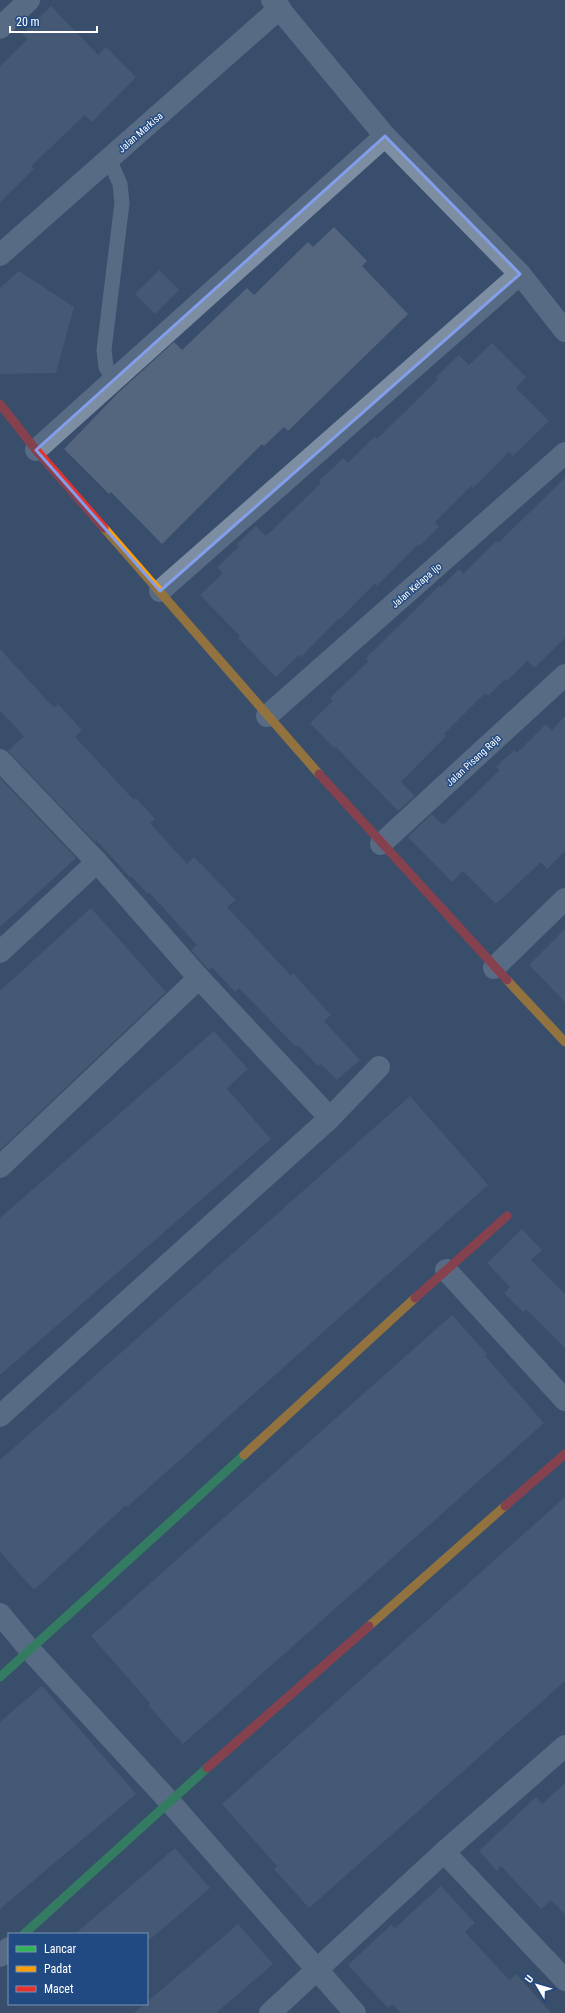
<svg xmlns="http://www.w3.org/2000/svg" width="565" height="2013" viewBox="0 0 565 2013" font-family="'Roboto Condensed',sans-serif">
  <rect width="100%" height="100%" fill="#384e6c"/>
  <g fill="#54667e">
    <polygon points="51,6 98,55 106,47 136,77 92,122 85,115 31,166 34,169 0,202 0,66 28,39 22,34"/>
    <polygon points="334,227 367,261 362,266 408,314 288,431 284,427 264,446 262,444 162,544 111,492 109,494 64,449 118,393 174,342 182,350 247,288 254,295 308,242 313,247"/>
    <polygon points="159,270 179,290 155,314 135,294"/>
    <polygon points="19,271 74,307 56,373 0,374 0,288"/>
    <polygon points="492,343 526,377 516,388 549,421 513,456 509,452 473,488 471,486 435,522 439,527 420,546 418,544 377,586 375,583 340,619 339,618 301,657 299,655 276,677 238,638 240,636 200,595 223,573 217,567 239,547 237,544 256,526 266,536 321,483 319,481 343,458 348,463 375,436 377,439 438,379 436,377 459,355 469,365"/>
    <polygon points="565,478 565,638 534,668 527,661 507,681 505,679 488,696 485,693 444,734 446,736 401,782 415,796 398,811 336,747 334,748 310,723 333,701 330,698 369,661 366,658 440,585 441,587 459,569 463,574 496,541 498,543"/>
    <polygon points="0,649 54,708 58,704 82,730 75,737 134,800 136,798 155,819 150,823 187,864 194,857 236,900 227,907 291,976 293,973 331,1015 324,1021 360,1060 337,1080 321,1064 318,1066 298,1045 296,1047 239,988 235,992 212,967 209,970 191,950 197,945 149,892 148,894 131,876 130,877 96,840 95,842 8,751 24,736 0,711"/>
    <polygon points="565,716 565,851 547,869 541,862 496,904 463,871 452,882 408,837 432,814 443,825 500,770 496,767 514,750 517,753 546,724 552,730"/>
    <polygon points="0,778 76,858 0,927"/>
    <polygon points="91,908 166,992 0,1150 0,991"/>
    <polygon points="565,929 565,1002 529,965"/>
    <polygon points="214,1031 248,1069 227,1088 227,1089 271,1139 0,1375 0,1218"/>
    <polygon points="410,1096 488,1185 127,1507 126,1505 34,1590 0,1552 0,1460"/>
    <polygon points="522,1229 542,1250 531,1260 565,1294 565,1348 526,1309 523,1312 504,1293 510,1287 487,1263"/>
    <polygon points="452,1315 487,1354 485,1356 544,1423 183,1744 148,1705 150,1703 91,1636"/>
    <polygon points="565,1497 565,1681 309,1908 274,1869 277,1866 222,1804"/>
    <polygon points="42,1686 136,1794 0,1909 0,1722"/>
    <polygon points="565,1783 565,1914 551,1900 541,1909 501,1866 497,1871 479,1851 536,1797 542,1804"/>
    <polygon points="175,1848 210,1888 147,1942 147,1934 75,1934"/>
    <polygon points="441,1886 475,1923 465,1932 509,1980 516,1974 551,2013 401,2013 393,2004 388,2008 348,1965 391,1925 395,1928"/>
    <polygon points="238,1924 273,1964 216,2013 134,2013 144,2004 147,2004 147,2002"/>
  </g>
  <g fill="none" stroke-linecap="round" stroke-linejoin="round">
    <polyline stroke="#7e8ea2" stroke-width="15" points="109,159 120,184 122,203 104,350 106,367 114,381"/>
    <g stroke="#7e8ea2" stroke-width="22">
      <polyline points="272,0 385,136 520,274 565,331"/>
      <polyline points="0,28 29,0"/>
      <polyline points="0,255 280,8"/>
      <polyline points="36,450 385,136"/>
      <polyline points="160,591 520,274"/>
      <polyline points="267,716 565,453"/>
      <polyline points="0,760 97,862 199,978 330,1118"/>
      <polyline points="381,844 565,675"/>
      <polyline points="0,952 97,862"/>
      <polyline points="494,968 565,899"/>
      <polyline points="0,1167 199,978"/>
      <polyline points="446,1270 565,1400"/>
      <polyline points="0,1416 330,1118 379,1067"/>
      <polyline points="0,1614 30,1650 169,1801 355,2013"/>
      <polyline points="444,1852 565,1980"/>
      <polyline points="0,1956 9,1948"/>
      <polyline points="270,2013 444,1852 565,1746"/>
    </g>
    <g stroke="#30b455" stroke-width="9">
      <polyline points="0,1677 244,1455"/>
      <polyline points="24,1934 207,1768"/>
    </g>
    <g stroke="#ff9f0a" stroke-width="9">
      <polyline points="104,528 319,774"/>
      <polyline points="507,980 565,1042"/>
      <polyline points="244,1455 415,1298"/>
      <polyline points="369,1626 505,1506"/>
    </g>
    <g stroke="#e5322d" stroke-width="9">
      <polyline points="0,404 36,450 104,528"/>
      <polyline points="319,774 507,980"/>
      <polyline points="415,1298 507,1216"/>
      <polyline points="505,1506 565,1454"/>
      <polyline points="207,1768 369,1626"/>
    </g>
  </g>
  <path d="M0 0H565V2013H0ZM385,136L520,274L160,591L36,450Z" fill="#384e6c" fill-opacity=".55" fill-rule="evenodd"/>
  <path fill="none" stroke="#839eea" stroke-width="3" stroke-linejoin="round" d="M385,136L520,274L160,591L36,450Z"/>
  <g text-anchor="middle" stroke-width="3" stroke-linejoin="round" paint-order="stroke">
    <g font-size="10" fill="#fff" stroke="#224a82">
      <text transform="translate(140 132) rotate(-41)" y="4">Jalan Markisa</text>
      <text transform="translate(416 585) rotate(-41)" y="4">Jalan Kelapa Ijo</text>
      <text transform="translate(473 760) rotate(-43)" y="4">Jalan Pisang Raja</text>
    </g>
  </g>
  <rect x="8" y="1933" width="140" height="72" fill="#224a82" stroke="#7a92b4"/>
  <rect x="16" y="1946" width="20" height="6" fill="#30b455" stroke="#7a92b4"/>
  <text x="44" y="1953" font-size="12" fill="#ffffff">Lancar</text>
  <rect x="16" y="1966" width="20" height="6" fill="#ff9f0a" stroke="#7a92b4"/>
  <text x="44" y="1973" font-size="12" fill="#ffffff">Padat</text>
  <rect x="16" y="1986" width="20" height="6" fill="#e5322d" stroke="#7a92b4"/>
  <text x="44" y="1993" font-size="12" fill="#ffffff">Macet</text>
  <g transform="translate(537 1985) rotate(308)" stroke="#224a82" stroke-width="3" paint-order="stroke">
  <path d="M0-3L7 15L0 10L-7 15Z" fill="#ffffff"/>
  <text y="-6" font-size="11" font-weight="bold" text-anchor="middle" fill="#ffffff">U</text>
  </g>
  <path d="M10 26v6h87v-6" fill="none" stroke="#ffffff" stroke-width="2"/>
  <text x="16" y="26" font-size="12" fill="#ffffff" stroke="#224a82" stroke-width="3" paint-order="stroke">20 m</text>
</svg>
